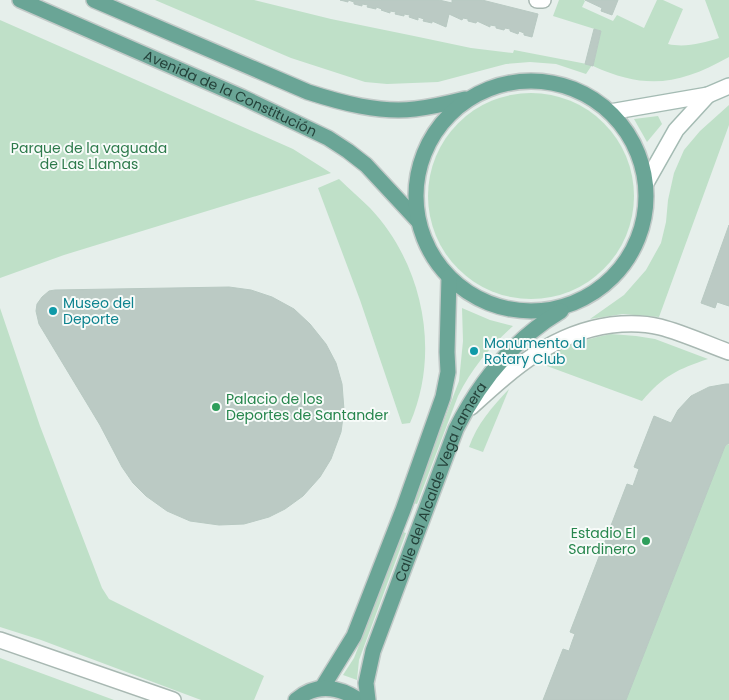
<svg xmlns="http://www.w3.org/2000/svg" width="729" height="700" viewBox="0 0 729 700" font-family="Poppins,sans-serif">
  <rect width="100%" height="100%" fill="#e6efeb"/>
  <g fill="#bfe0c8">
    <polygon points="155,0 254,0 331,19 414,36 471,48 513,53 514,50 592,65 586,74 556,64 530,62 506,64 438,82 387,84 365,82 291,58"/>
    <path d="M559,0H584L585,1L582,7L613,21L617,15L644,28L657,0H663L683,9L668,44C685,48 703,43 719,38L705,0H729V57C679,85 646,90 593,66L601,31L553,16Z"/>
    <polygon points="0,20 293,149 331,173 64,255 0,278"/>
    <circle cx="531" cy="196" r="103"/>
    <polygon points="729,105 729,125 659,317 623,314 590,319 624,295 646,270 661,243 666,222 668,200 674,173 684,150 700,131"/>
    <polygon points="658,116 662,124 647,142 634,119"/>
    <path d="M339,179C349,189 360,198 370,208C423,264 441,352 410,423L402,424L360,300L318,188Z"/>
    <polygon points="0,308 40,426 102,588 109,599 264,676 254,700 201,700 41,640 0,627"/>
    <path d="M462,308L490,320L513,326C490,347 472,368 458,396L417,504L413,503L459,381L463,341Z"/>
    <path d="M611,334L636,336L655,339L708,359C678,369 663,376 642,401L536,362C561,346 582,340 611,334Z"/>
    <path d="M509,389L483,452L469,447C477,424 492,407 509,389Z"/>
    <polygon points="729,444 729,700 626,700 725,446"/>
    <polygon points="403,532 406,533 359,660 357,680 343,675 354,658"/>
    <polygon points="0,658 114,700 0,700"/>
  </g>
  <g fill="#bbcac4" stroke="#b8c9c2">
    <polygon points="340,0 439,0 452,3 452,0 482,0 538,14 532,37 524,35 524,33 519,31 518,34 510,31 510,29 505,28 504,30 496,28 496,26 490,25 490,27 477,21 476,23 468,21 468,19 463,18 462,20 449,14 446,27 432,21 432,23 423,21 424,19 418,17 418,20 409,17 410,15 404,14 404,16 395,14 396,12 390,11 390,13 381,10 382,9 376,7 376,9 367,7 368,5 362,4 362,6 354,4 354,2 348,0 348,2"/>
    <polygon points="585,0 618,0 612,15 601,11 602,8"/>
    <polygon points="594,29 601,31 593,66 585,64"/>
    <polygon points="729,225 729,306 717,302 715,308 701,303"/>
    <polygon points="229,287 251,290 272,297 294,309 310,324 326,344 336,363 342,384 344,410 341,432 331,459 320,477 303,496 285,509 269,517 244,524 219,525 190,521 167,511 146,496 133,483 122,467 100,425 39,324 36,311 37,304 42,297 49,291 55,290"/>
    <polygon points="726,384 729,384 729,443 725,446 626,700 543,700 563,649 569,651 572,642 575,634 570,632 627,484 633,486 639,469 634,467 654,416 671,423 678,410 691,396 709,387"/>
  </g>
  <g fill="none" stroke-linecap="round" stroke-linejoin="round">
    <defs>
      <g id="minor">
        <polyline points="537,0 543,0"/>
        <path d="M471,407C513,369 552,333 611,325C628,323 644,323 660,327C683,333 707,344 729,352"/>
        <polyline points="0,640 173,700"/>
      </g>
      <g id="secondary">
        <polyline points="610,112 708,95 729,86"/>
        <polyline points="646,183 676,130 708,95"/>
      </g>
      <g id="primary">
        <path id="s1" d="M20,0L242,97L328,138L348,151L366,165L418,221"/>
        <path d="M94,0L308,92C342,103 379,113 415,109C432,107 449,103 465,99"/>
        <circle cx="531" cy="196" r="115"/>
        <polyline points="322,688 354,636 403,510 443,397 448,372 447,352 449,277"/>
        <path d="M296,700C316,683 338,686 359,700"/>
        <path id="s2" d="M368,700L366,683L373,651L456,429C480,381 514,339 561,311"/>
      </g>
    </defs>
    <use href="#minor" stroke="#a8b8b2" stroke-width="18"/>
    <use href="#secondary" stroke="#a4bbb3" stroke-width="18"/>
    <use href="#primary" stroke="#c2cac8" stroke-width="18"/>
    <use href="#minor" stroke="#fff" stroke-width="15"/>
    <use href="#secondary" stroke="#fff" stroke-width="15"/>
    <use href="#primary" stroke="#6aa596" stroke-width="15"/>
  </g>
  <g fill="#0f9aa8" stroke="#f7fbf9" stroke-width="2">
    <circle cx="53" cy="311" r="5"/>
    <circle cx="474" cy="351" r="5"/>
  </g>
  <g fill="#2e9e5b" stroke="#f7fbf9" stroke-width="2">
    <circle cx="216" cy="407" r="5"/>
    <circle cx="646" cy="541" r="5"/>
  </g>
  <g text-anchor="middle" stroke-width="4" stroke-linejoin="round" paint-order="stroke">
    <g font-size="14" fill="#24423a" stroke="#f7fbf9">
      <text dy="5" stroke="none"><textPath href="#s1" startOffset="230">Avenida de la Constitución</textPath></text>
      <text dy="5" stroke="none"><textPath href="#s2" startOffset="232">Calle del Alcalde Vega Lamera</textPath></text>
    </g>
    <g font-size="14" fill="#2d7a4b" stroke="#f7fbf9">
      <text x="89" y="153">Parque de la vaguada<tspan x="89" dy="16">de Las Llamas</tspan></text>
    </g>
    <g font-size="14" fill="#0d838f" stroke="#f7fbf9" text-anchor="start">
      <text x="63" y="308">Museo del<tspan x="63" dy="16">Deporte</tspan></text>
      <text x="484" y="348">Monumento al<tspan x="484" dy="16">Rotary Club</tspan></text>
    </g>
    <g font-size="14" fill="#27864d" stroke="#f7fbf9" text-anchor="start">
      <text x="226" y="404">Palacio de los<tspan x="226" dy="16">Deportes de Santander</tspan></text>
      <text x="636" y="538" text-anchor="end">Estadio El<tspan x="636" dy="16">Sardinero</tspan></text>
    </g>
  </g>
</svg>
